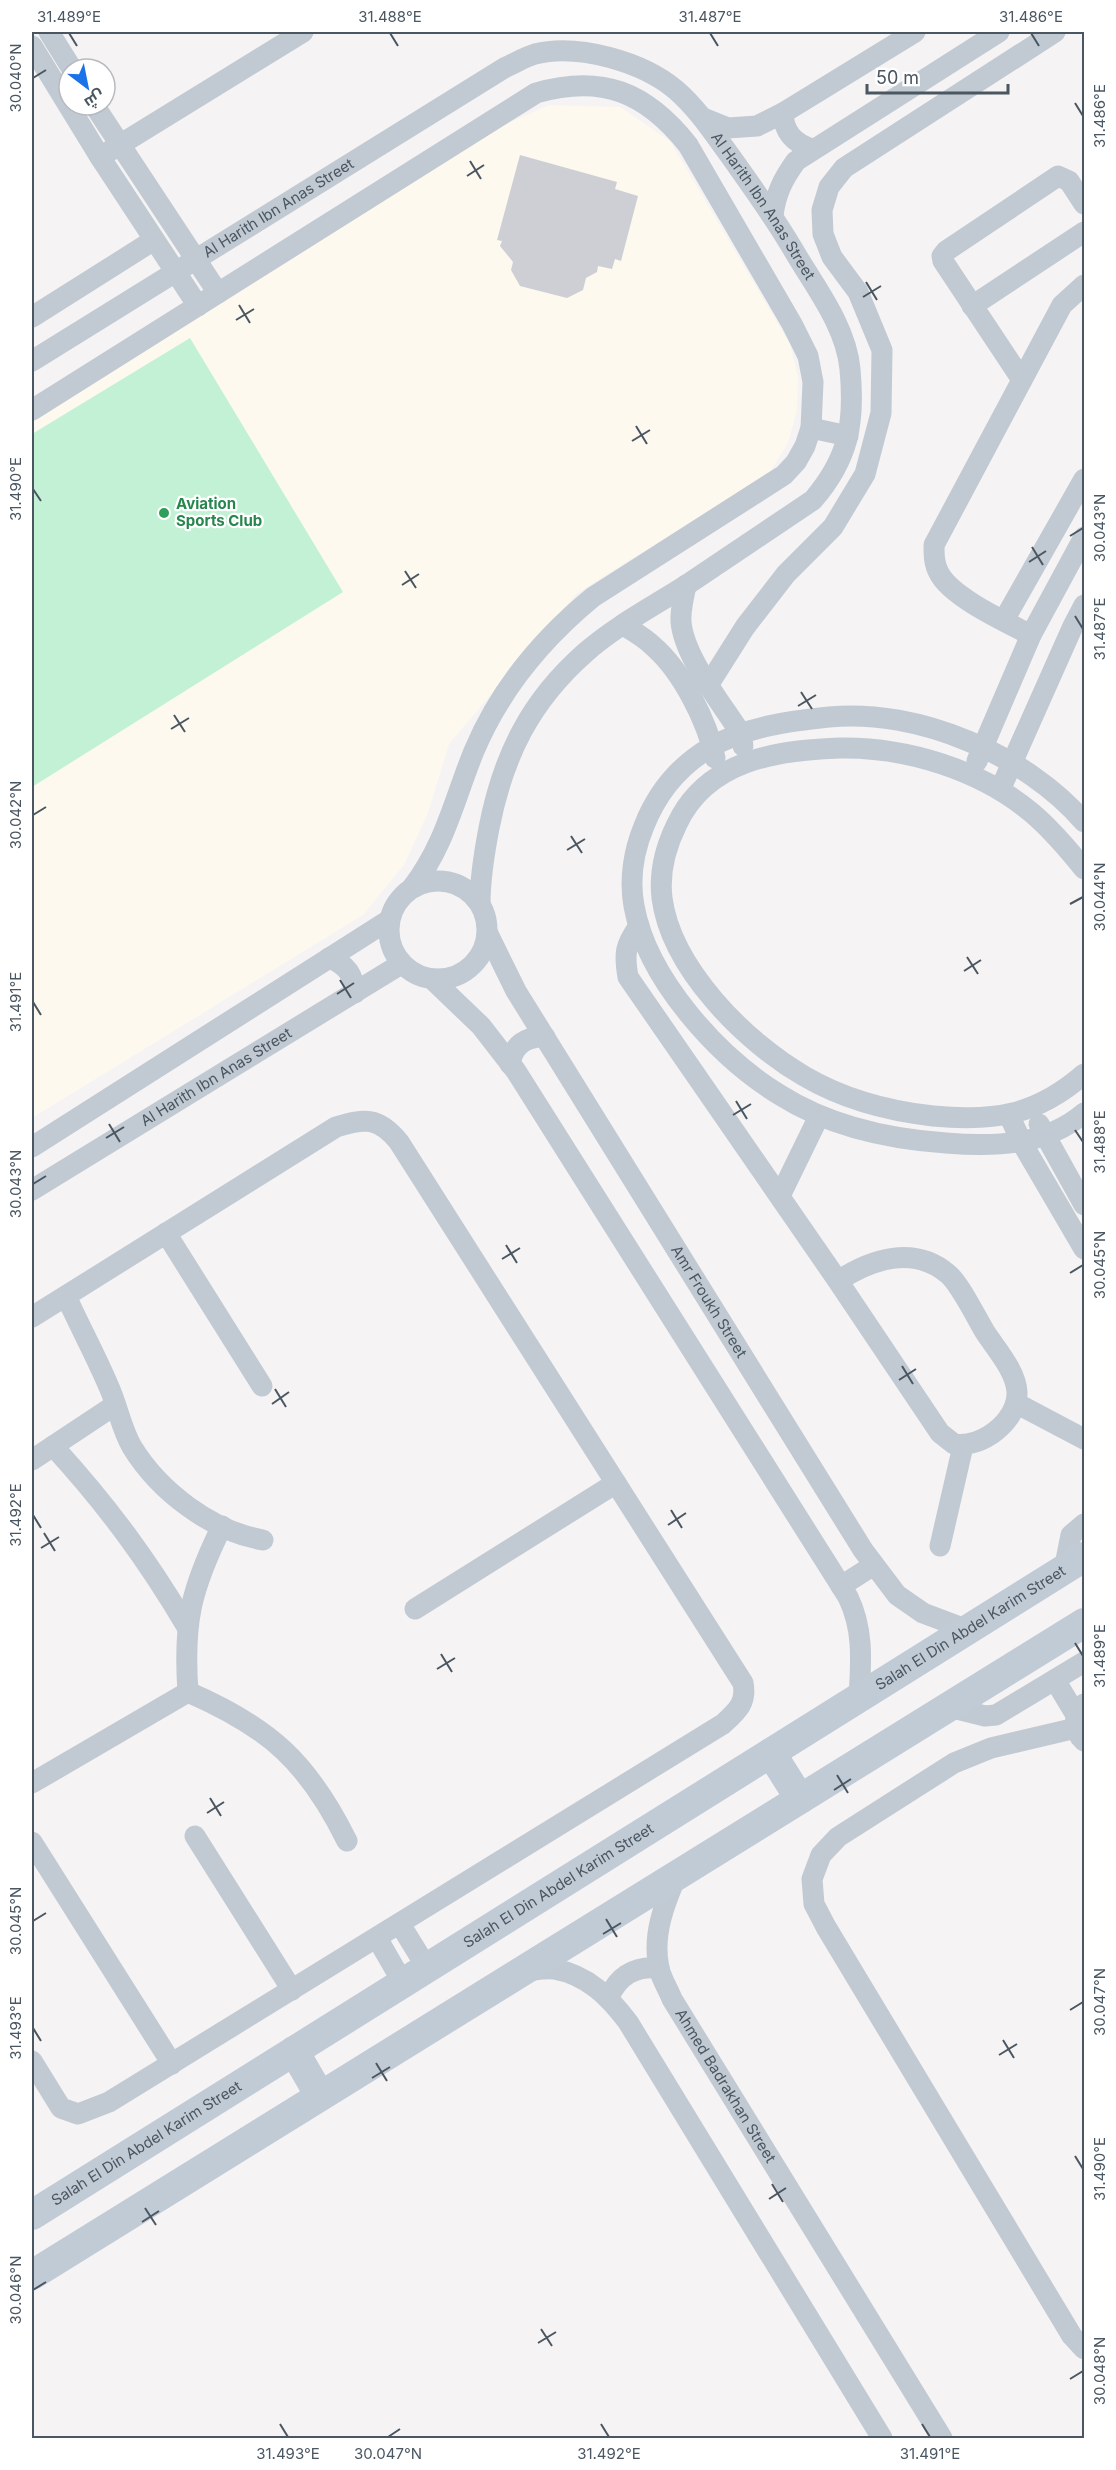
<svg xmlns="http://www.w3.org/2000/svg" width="1116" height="2470" viewBox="0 0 1116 2470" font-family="Inter,Cairo,sans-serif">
  <rect width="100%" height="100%" fill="#f5f3f3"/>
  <polygon fill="#fdf9ef" points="549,105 620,107 670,141 790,344 798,377 797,410 788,443 770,472 576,594 449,744 428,813 404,865 363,915 32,1118 32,421 493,130"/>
  <polygon fill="#c3f1d5" points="190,338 343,592 32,787 32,434"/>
  <polygon fill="#cdcfd5" points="520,155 617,182 615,189 638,196 621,261 615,259 612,269 598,266 597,272 586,278 583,290 567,298 520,286 511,270 513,262 500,246 502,241 497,240"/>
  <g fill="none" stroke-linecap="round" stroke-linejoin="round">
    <g stroke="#c1cad2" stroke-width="21">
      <polyline points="49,32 72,69"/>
      <polyline points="32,46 100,157 198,306"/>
      <polyline points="94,105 218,293"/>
      <path d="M783,113C784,133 794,143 812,149"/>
      <polyline points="703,118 728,128 757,126 783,113 915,32"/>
      <polyline points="100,157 303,32"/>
      <path d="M773,215C776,193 783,179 796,161L999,32"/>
      <polyline points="972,306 1084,232"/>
      <polyline points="32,317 154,240"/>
      <path id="s1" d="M32,361L506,67C515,63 525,57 535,54C578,43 643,62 676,90C698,109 714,134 731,157C753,188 775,218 794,251C815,287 846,326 850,369C855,423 849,458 813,500C771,528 730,556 688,584C654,606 617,625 586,652C530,701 503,756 489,828C484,854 480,878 480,904"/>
      <polyline points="1022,380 943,261 942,256 946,251 1058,176 1069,181 1084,204"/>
      <path d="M32,410L536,93C602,74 646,92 688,145L792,324L808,356L813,382L811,428L805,446L796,462L784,475L593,597C542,639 500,689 474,751C454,800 445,845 412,888"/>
      <polyline points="811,428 848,436"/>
      <path d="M686,585C684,597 680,610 681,622C684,657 722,704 741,734L743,746"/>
      <polyline points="1004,620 1084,479"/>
      <path d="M623,625C633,631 644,637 653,646C682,671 707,721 715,758"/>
      <path d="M1031,635C1006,622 951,597 939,573C934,564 934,555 934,545L1062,305L1084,285"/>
      <polyline points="709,684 745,627 786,574 833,527 865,474 881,413 882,350 858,292 832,257 823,234 822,210 829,187 844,168 1055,32"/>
      <polyline points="977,761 1031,635 1084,537"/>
      <polyline points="1000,790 1073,626 1084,605"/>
      <path d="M1084,822C1027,755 917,708 829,717C789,721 746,727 711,747C680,765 657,793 644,826C634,850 629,879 634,906C647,979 718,1057 780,1095C829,1126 888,1139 946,1143C995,1147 1045,1146 1084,1113"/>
      <path d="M1084,869C1068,849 1052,830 1032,813C981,770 907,747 840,748C777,750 707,760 677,824C666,846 659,872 662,898C671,968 745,1042 804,1076C843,1099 888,1111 933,1116C995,1122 1037,1115 1084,1074"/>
      <circle cx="438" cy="930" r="49"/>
      <path d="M639,926C625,945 624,954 628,977L838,1281L940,1433L954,1444C981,1449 1018,1421 1017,1392C1016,1371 996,1349 985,1332C976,1317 960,1284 948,1274C914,1245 871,1259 838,1281"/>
      <path id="s2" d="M488,934L516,991L863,1550L897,1595L923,1613L968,1630"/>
      <path d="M329,958C346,964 354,975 355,993"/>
      <path d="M433,980L481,1026L516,1071L848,1597C864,1630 861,1662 859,1698"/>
      <path d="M510,1064C513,1045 526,1036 545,1037"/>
      <polyline points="1009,1115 1022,1143 1084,1249"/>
      <polyline points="1039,1124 1084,1205"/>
      <polyline points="32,1147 389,920"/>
      <path id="s3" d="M32,1190L401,964"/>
      <polyline points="780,1196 819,1116"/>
      <polyline points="166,1233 262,1386"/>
      <path d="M66,1296C80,1327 96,1356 109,1387C118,1407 121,1428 132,1447C159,1491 211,1531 263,1540"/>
      <path d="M32,1317L336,1127C365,1118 379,1117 399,1142L743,1683C747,1703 737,1711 723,1724L109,2102L78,2114L61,2108L32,2061"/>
      <polyline points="1016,1403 1084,1439"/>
      <path d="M53,1446C106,1504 147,1559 187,1627"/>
      <polyline points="32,1460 115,1405"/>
      <polyline points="940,1546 963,1446"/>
      <polyline points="1064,1570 1071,1535 1084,1524"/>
      <polyline points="841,1586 874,1565"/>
      <polyline points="415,1609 616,1483"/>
      <polyline points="1055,1680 1076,1715"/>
      <path d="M188,1692C269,1727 308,1762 347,1841"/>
      <path d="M188,1692C183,1622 191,1589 222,1526"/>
      <path d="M1084,1704C1073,1715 1072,1730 1084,1741"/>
      <polyline points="949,1707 985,1716 996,1715 1084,1662"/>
      <polyline points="1076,1728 991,1748 954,1763 838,1837 821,1855 812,1879 814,1904 826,1927 1072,2336 1084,2349"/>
      <polyline points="32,1783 188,1692"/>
      <polyline points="195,1836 292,1990"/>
      <polyline points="32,1842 172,2064"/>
      <path id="s4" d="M677,1875C664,1904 652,1936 659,1968C661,1978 668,1989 672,1999L942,2438"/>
      <polyline points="400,1924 427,1968"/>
      <polyline points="377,1938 403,1983"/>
      <path d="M526,1971C535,1970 546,1968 554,1969C588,1975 609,1997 628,2022L882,2438"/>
      <path d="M609,1997C619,1975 635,1966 659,1968"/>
    </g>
    <g stroke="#c1cbd6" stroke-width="30">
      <polyline points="771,1753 800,1799"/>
      <polyline points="294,2051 320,2096"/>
      <path id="s5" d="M32,2215L1084,1557"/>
      <polyline points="32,2275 1084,1623"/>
    </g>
  </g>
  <path fill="none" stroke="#4a5661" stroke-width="2" d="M69,33L77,46M390,33L398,46M710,33L718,46M1031,33L1039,46M33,78L46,70M1075,103L1083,116M470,161L481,179M467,176L484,165M866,282L877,300M863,297L881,286M239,305L250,323M236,320L254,309M636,426L647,444M632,441L650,430M33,489L41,501M1070,536L1083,528M1032,547L1043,565M1029,562L1046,551M405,571L416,588M402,585L419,574M1075,616L1083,629M801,692L812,709M798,706L816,695M174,715L185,732M171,729L189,718M33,815L46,807M571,836L582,853M567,850L585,839M1070,904L1083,897M967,957L978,974M964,971L981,960M340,980L351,998M337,994L354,983M33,1002L41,1015M736,1101L747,1119M733,1115L751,1104M109,1124L120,1142M1075,1130L1083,1142M106,1138L124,1127M33,1184L46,1176M506,1245L517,1263M502,1259L520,1248M1070,1273L1083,1265M902,1366L913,1384M899,1380L916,1369M275,1389L286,1407M272,1404L289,1392M671,1510L682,1528M33,1515L41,1528M668,1525L686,1513M44,1533L55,1551M41,1548L59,1537M1075,1643L1083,1656M441,1654L452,1672M437,1669L455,1658M837,1775L848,1793M834,1790L851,1779M210,1798L221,1816M207,1813L224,1802M606,1919L617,1937M33,1921L46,1913M603,1934L621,1923M1070,2010L1083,2002M33,2028L41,2041M1003,2040L1014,2058M999,2055L1017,2044M376,2063L387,2081M372,2078L390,2067M1075,2156L1083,2169M772,2184L783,2202M769,2199L786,2188M145,2208L156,2225M142,2222L159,2211M33,2290L46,2282M541,2329L552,2346M538,2343L556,2332M1070,2379L1083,2371M280,2424L288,2437M601,2424L609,2437M922,2424L930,2437M388,2437L400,2429"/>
  <circle fill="#2e9e5b" stroke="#fff" stroke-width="2" cx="164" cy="513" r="6"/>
  <g text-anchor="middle" stroke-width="4.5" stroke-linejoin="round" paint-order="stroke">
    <g font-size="15" fill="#4a5661" stroke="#fff">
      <text dy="5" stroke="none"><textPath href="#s1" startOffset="885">Al Harith Ibn Anas Street</textPath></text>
      <text dy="5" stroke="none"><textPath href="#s1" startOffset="290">Al Harith Ibn Anas Street</textPath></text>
      <text dy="5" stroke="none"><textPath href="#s3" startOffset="216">Al Harith Ibn Anas Street</textPath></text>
      <text dy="5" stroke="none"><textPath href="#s2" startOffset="429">Amr Froukh Street</textPath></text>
      <text dy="5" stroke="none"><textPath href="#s5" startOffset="1107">Salah El Din Abdel Karim Street</textPath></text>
      <text dy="5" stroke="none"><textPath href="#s5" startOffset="621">Salah El Din Abdel Karim Street</textPath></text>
      <text dy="5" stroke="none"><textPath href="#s4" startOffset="232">Ahmed Badrakhan Street</textPath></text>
      <text dy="5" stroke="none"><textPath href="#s5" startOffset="135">Salah El Din Abdel Karim Street</textPath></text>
    </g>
    <g font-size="15" font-weight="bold" fill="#27864d" stroke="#fff" text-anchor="start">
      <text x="176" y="509">Aviation<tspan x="176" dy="17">Sports Club</tspan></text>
    </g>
  </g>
  <rect width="1116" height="2470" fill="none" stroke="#ffffff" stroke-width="66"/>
  <g transform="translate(87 87) rotate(148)"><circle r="28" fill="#ffffff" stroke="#b7bbc0" stroke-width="1.5"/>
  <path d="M0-4.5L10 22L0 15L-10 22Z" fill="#1a73e8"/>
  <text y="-9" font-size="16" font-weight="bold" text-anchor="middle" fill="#4a5661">ش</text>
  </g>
  <path d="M867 84v9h141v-9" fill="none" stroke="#4a5661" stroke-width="3"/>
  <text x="876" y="84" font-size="18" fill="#4a5661" stroke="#ffffff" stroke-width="4.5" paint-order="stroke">50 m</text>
  <rect x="33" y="33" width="1050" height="2404" fill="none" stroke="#4a5661" stroke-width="2"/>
  <g font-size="15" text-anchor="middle" fill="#4a5661">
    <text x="69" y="22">31.489°E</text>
    <text x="390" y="22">31.488°E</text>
    <text x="710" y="22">31.487°E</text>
    <text x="1031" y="22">31.486°E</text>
    <text transform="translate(16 78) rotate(-90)" y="5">30.040°N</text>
    <text transform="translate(1100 116) rotate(-90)" y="5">31.486°E</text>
    <text transform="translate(16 489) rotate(-90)" y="5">31.490°E</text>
    <text transform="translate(1100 528) rotate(-90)" y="5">30.043°N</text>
    <text transform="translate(1100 629) rotate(-90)" y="5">31.487°E</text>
    <text transform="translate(16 815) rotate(-90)" y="5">30.042°N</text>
    <text transform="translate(1100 897) rotate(-90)" y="5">30.044°N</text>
    <text transform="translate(16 1002) rotate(-90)" y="5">31.491°E</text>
    <text transform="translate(1100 1142) rotate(-90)" y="5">31.488°E</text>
    <text transform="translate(16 1184) rotate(-90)" y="5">30.043°N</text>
    <text transform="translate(1100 1265) rotate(-90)" y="5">30.045°N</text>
    <text transform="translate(16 1515) rotate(-90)" y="5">31.492°E</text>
    <text transform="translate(1100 1656) rotate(-90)" y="5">31.489°E</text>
    <text transform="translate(16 1921) rotate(-90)" y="5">30.045°N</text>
    <text transform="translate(1100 2002) rotate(-90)" y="5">30.047°N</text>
    <text transform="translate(16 2028) rotate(-90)" y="5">31.493°E</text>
    <text transform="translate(1100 2169) rotate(-90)" y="5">31.490°E</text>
    <text transform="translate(16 2290) rotate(-90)" y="5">30.046°N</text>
    <text transform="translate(1100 2371) rotate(-90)" y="5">30.048°N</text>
    <text x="288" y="2459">31.493°E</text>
    <text x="388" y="2459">30.047°N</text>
    <text x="609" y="2459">31.492°E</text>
    <text x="930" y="2459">31.491°E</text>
  </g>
</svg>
